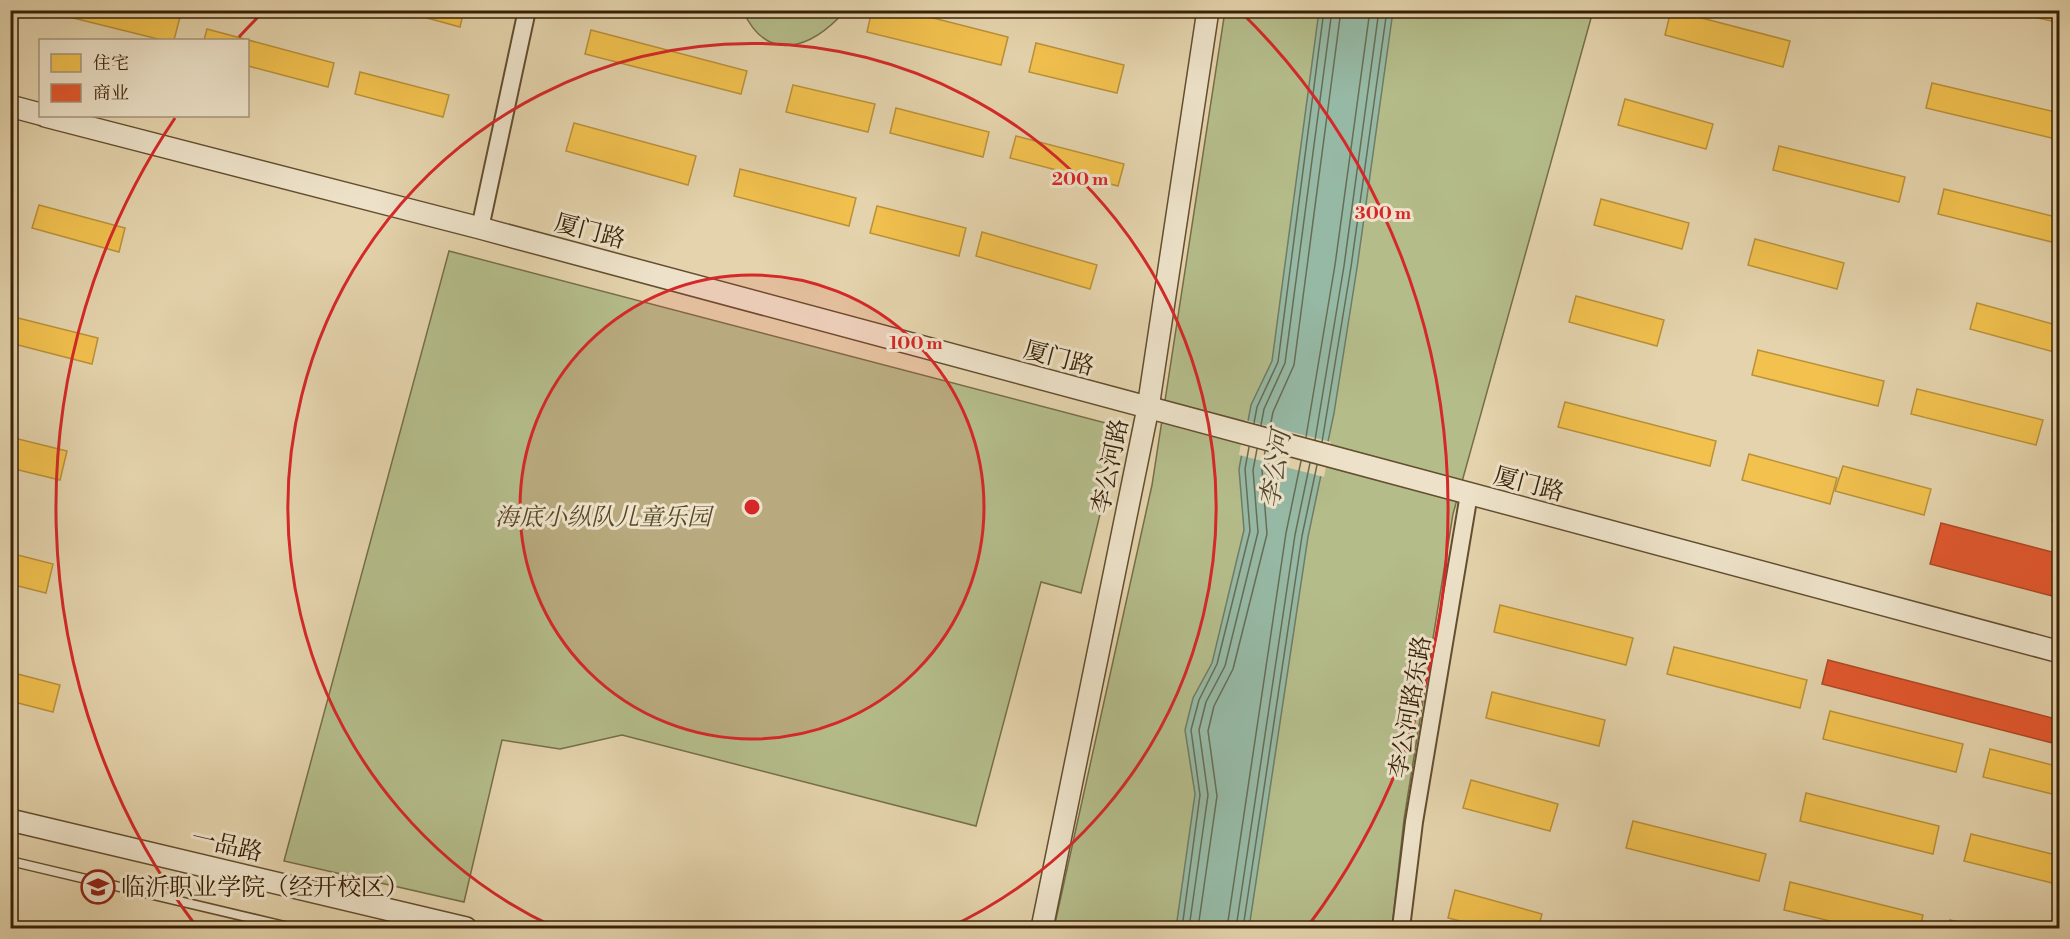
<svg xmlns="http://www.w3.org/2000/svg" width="2070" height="939" viewBox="0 0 2070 939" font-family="'Libre Bodoni','Noto Serif SC',serif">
  <rect width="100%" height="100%" fill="#e4d3ac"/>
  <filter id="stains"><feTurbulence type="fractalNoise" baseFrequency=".00333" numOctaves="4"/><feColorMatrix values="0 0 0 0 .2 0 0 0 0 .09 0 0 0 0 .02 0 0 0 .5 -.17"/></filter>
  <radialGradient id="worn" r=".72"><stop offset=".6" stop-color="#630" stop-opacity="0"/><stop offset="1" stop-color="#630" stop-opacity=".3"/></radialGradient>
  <g fill="#b4bc8a" stroke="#766e48" stroke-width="1.5">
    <path d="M743,11H845C812,48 768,65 743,11Z"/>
    <polygon points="1225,11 1593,11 1453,514 1404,819 1392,928 1054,928 1152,485"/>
    <polygon points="449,251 1121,427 1081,593 1041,582 976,826 622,735 560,749 502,740 464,902 284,861"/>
  </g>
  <polygon fill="#96b9a5" stroke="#707c65" stroke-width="1.5" points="1319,11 1393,11 1357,268 1334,413 1308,537 1249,928 1176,928 1195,794 1185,730 1193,698 1212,663 1244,530 1239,469 1251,405 1272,361"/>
  <polygon fill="#e4d3ac" points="1245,420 1331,442 1324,477 1239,455"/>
  <g fill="#f2c14e" stroke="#ba9138" stroke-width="1.5">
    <polygon points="41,10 152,10 180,17 174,40 162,40"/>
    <polygon points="398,10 464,10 460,27"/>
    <polygon points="872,10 902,10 1008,37 1001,65 867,32"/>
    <polygon points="1671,10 1790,41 1783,67 1665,35"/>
    <polygon points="2018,10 2060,10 2060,23 2017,13"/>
    <polygon points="207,29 334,63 328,87 248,66 248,40 204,40"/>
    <polygon points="591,30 747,71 741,94 585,54"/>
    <polygon points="1036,43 1124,65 1117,93 1029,72"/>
    <polygon points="360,72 449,95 443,117 355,94"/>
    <polygon points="1932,83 2060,113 2060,140 1926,108"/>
    <polygon points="793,85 875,104 868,132 786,112"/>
    <polygon points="1625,99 1713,124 1706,149 1618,125"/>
    <polygon points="896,108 989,132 983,157 890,133"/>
    <polygon points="574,123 696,156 688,185 566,151"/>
    <polygon points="1016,136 1124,164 1118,186 1010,158"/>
    <polygon points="1779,146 1905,177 1899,202 1773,170"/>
    <polygon points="740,169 856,198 849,226 734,196"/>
    <polygon points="1944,189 2060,218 2060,244 1938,214"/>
    <polygon points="1601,199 1689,223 1682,249 1594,225"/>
    <polygon points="39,205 125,228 119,252 32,228"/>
    <polygon points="877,206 966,228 959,256 870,233"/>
    <polygon points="982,232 1097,265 1090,289 976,256"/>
    <polygon points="1755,239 1844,263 1837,289 1748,265"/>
    <polygon points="1576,296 1664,320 1657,346 1569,322"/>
    <polygon points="1977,303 2060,326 2058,353 1970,329"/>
    <polygon points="10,316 98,338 92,364 10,343"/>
    <polygon points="1758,350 1884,381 1878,406 1752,375"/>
    <polygon points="1917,389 2043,420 2036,445 1911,414"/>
    <polygon points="1565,402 1716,441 1710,466 1558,427"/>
    <polygon points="10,437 67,451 60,480 10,468"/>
    <polygon points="1749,454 1837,478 1830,504 1742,480"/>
    <polygon points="1843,466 1931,489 1924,515 1835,491"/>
    <polygon points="2058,496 2060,497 2060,523 2052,521"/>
    <polygon points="10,553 53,564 46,593 10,584"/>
    <polygon points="1500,605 1633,638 1626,665 1494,632"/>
    <polygon points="1674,647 1807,680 1800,708 1667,674"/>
    <polygon points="10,672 60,685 53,712 10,701"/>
    <polygon points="1492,692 1605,720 1599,746 1486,718"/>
    <polygon points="1830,711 1963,744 1956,772 1823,739"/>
    <polygon points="1990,749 2060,767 2060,796 1983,777"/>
    <polygon points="1471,780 1558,804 1550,831 1463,808"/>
    <polygon points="1806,793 1939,826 1933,854 1800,821"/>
    <polygon points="1633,821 1766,854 1759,881 1626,848"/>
    <polygon points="1971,834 2060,856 2060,885 1964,861"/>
    <polygon points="1790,882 1923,915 1920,928 1859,928 1784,910"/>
    <polygon points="1455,890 1542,914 1538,928 1488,928 1448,918"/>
    <polygon points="1950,920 1986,928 1948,928"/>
  </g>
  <g fill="#e4572e" stroke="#b04722" stroke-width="1.5">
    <polygon points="1941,523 2060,554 2060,598 1930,564"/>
    <polygon points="1828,660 2060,720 2060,745 1822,684"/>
  </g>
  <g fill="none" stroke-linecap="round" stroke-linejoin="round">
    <g stroke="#676d55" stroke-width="1.5">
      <polyline points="1254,423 1257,407 1278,362 1324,10"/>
      <polyline points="1261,425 1264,409 1285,363 1332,10"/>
      <polyline points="1270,427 1273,412 1294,365 1341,10"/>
      <polyline points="1306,437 1335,265 1370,10"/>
      <polyline points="1315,440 1344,266 1379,10"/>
      <polyline points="1322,442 1351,267 1387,10"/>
      <polyline points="1182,928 1200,795 1191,730 1199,700 1217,664 1250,531 1245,469 1249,447"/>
      <polyline points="1189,928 1208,795 1199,730 1206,702 1225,666 1258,532 1253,470 1257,449"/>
      <polyline points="1198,928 1217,796 1208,731 1214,706 1233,669 1267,534 1262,470 1265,451"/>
      <polyline points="1227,928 1286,533 1301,461"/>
      <polyline points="1236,928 1295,535 1310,463"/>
      <polyline points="1243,928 1302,536 1317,465"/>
    </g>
    <defs>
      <g id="service">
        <polyline points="10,861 293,928"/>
        <polyline points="250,928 253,919"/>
      </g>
      <g id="minor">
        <polyline points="480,228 527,10"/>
        <polyline points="1401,928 1414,822 1469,494"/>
      </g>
      <g id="tertiary">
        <polyline points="10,106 40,114"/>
        <polyline points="45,116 480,228 2060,652"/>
        <polyline points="10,820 466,928"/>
        <polyline points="1042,928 1148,408 1208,10"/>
      </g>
    </defs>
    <use href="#service" stroke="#634e2f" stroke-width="11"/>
    <use href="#minor" stroke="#634e2f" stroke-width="20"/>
    <use href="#tertiary" stroke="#634e2f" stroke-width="24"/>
    <use href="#service" stroke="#ede2c9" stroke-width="8"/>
    <use href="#minor" stroke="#ede2c9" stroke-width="16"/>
    <use href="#tertiary" stroke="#ede2c9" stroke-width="21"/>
  </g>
  <circle cx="752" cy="507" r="232" fill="#d62828" fill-opacity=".12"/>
  <g fill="none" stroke="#d62828" stroke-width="3">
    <circle cx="752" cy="507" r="232"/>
    <path d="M556 928A464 464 0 1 1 948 928"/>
    <path d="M196 926A696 696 0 0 1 175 118M239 37A696 696 0 0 1 264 11M1240 11A696 696 0 0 1 1308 926"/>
  </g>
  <defs>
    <symbol id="school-ring" viewBox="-11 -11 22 22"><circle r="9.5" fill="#ede2c9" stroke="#8f2418" stroke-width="1.5"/><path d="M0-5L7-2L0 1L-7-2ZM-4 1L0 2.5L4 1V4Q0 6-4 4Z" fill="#8f2418"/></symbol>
  </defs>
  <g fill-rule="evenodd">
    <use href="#school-ring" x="79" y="868" width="38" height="38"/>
  </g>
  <g text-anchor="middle" stroke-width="6" stroke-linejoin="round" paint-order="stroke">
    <g font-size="24" fill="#382105" stroke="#ede2c9">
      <text transform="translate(590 231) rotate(15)" y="8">厦门路</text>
      <text transform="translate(1059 358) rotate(15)" y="8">厦门路</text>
      <text transform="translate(1110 466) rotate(-78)" y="8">李公河路</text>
      <text transform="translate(1529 484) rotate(15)" y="8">厦门路</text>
      <text transform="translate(1410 707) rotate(-80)" y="8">李公河路东路</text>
      <text transform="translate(227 845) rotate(13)" y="8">一品路</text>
    </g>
    <g font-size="24" font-style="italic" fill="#574826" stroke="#ede2c9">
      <text x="603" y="525">海底小纵队儿童乐园</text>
    </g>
    <g font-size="24" fill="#382105" stroke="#ede2c9" text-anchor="start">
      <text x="121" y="895">临沂职业学院（经开校区）</text>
    </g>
    <g font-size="26" font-style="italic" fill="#50472d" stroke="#ede2c9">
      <text transform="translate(1275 469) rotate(-81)" y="9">李公河</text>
    </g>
  </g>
  <circle cx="752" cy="507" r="9" fill="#d62828" stroke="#ede2c9" stroke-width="3"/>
  <g font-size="18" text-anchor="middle" font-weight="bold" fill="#d62828" stroke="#ede2c9" stroke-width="6" stroke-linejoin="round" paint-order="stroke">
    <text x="1080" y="185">200 m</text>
    <text x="1383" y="219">300 m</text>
    <text x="916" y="349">100 m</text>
  </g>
  <rect width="2070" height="939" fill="none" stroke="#e4d3ac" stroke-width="36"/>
  <rect x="12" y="12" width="2046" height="915" fill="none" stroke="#382105" stroke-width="3"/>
  <rect x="18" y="18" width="2034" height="903" fill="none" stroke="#382105" stroke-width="1.5"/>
  <rect x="39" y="39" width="210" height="78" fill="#ede2c9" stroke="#a5957b" stroke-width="1.5"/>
  <rect x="51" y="54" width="30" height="18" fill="#f2c14e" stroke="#a5957b" stroke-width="1.5"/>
  <text x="93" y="69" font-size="18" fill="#382105">住宅</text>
  <rect x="51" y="84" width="30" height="18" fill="#e4572e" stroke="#a5957b" stroke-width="1.5"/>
  <text x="93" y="99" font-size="18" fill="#382105">商业</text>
  <rect width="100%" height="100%" filter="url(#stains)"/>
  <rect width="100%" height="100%" fill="url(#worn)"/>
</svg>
